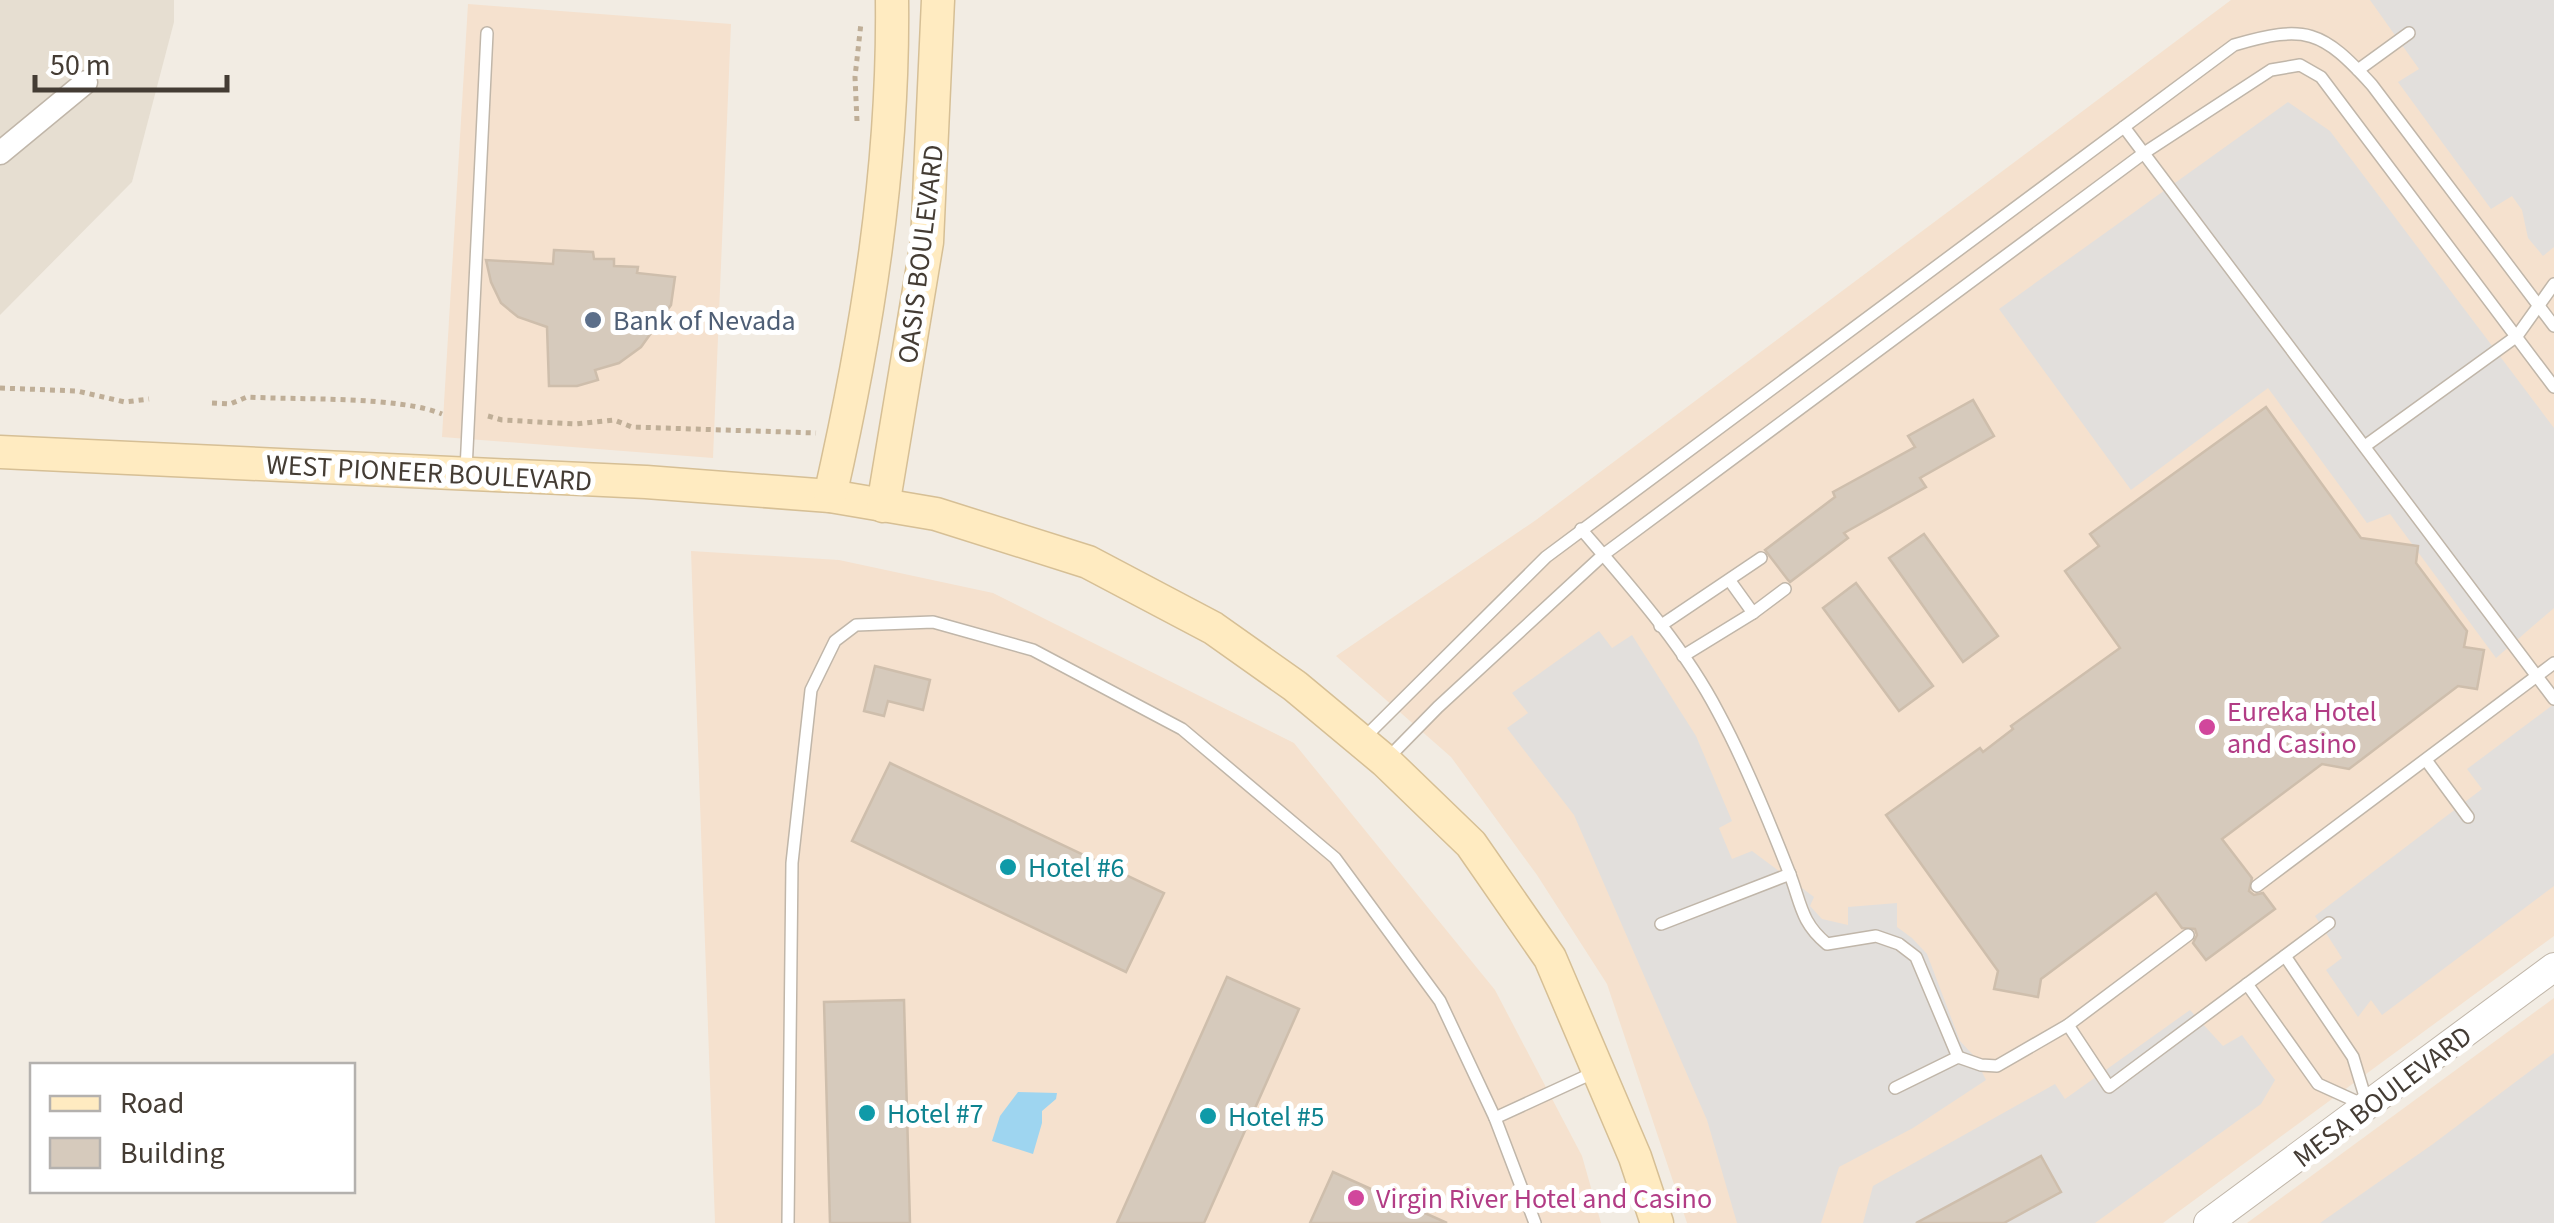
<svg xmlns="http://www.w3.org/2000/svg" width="2554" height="1223" viewBox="0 0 2554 1223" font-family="'Source Sans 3',sans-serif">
  <rect width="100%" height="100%" fill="#f2ece3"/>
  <polygon fill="#e6ded1" points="0,0 174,0 174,22 132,182 0,315"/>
  <g fill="#f5e1ce">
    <polygon points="2231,0 2554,0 2554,936 2163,1223 1687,1223 1607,984 1537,875 1451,757 1336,656 1536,520"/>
    <polygon points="468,4 731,24 713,458 442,437"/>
    <polygon points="691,551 839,560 993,593 1294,743 1495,990 1582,1156 1601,1223 715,1223"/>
    <polygon points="2554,998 2554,1223 2247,1223"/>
  </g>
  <g fill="#e2dfdc">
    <polygon points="2370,0 2554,0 2554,247 2543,256 2528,238 2522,210 2512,196 2491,209 2398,82 2419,69"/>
    <polygon points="2288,102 2330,131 2554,428 2554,608 2496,658 2390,514 2367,523 2268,388 2131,490 1999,309"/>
    <polygon points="1599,631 1612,648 1632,635 1696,736 1732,821 1719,828 1732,859 1752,851 1814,897 1810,906 1822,919 1848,925 1848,907 1897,903 1897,927 1912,938 1927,954 1960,1041 1974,1056 1986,1080 1913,1128 1839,1167 1821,1223 1737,1223 1707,1120 1574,815 1507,728 1528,713 1512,693"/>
    <polygon points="2554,704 2554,886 2382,1015 2371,1000 2358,1017 2326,970 2342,958 2315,916 2482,789 2467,769"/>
    <polygon points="2190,1010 2223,1046 2242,1035 2275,1080 2261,1104 2095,1223 1863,1223 1873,1186 2055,1084 2065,1099"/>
    <polygon points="2554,1053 2554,1223 2320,1223 2433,1144"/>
  </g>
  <polygon fill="#9ed5f0" points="1018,1092 1057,1093 1056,1099 1042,1111 1042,1123 1033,1154 992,1141 1000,1116"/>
  <g fill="#d6cabc" stroke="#cebeac" stroke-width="2.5">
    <polygon points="554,250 593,252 594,259 614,259 614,266 638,267 637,273 675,277 671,305 641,347 619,363 595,370 598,380 577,386 549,386 547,327 518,317 501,303 491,282 486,260 553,264"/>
    <polygon points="1973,400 1994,436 1920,478 1926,487 1844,533 1848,538 1790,582 1788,580 1765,550 1835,497 1833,492 1915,447 1908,436"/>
    <polygon points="2266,407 2361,538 2418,546 2416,563 2467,631 2464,647 2484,650 2477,689 2458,686 2349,769 2322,764 2222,839 2252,878 2249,891 2254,895 2263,893 2275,909 2206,960 2193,943 2197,935 2195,929 2182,928 2156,893 2041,979 2038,997 1994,989 1998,971 1886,815 1980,748 1983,752 2013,729 2011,726 2120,648 2065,571 2099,546 2090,534"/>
    <polygon points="1924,534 1998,636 1963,662 1889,558"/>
    <polygon points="1856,583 1933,686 1899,711 1823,608"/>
    <polygon points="875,666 930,680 923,710 888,701 884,716 864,711"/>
    <polygon points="890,763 1164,893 1126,972 852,841"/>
    <polygon points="1227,977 1299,1009 1204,1223 1117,1223"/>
    <polygon points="904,1000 910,1223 830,1223 824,1002"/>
    <polygon points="2041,1156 2061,1192 2004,1223 1916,1223"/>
    <polygon points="1333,1172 1447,1223 1310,1223"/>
  </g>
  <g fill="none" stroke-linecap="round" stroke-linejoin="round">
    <defs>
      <g id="service">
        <polyline points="2358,70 2409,33"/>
        <polyline points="2124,127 2554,699"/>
        <polyline points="2365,446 2517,336 2554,284"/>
        <polyline points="466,470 487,33"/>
        <path d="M1581,529C1630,586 1683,645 1718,712C1744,760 1769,821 1789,872C1801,902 1800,922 1827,944L1876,936L1899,944L1916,957L1958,1057"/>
        <polyline points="1730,581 1753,613"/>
        <polyline points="1660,626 1761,558"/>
        <polyline points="1683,656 1753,613 1785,589"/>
        <path d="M1364,738L1546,557L2234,45C2306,24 2322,30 2372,85L2554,326"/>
        <polyline points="1388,758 1438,707 1603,555 2144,153 2271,70 2300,65 2321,77 2554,387"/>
        <polyline points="2426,760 2468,817"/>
        <polyline points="2257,886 2554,663"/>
        <polyline points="1661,924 1790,874"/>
        <polyline points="2285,956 2353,1057 2367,1103"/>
        <polyline points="2247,984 2318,1084 2362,1104"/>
        <polyline points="2068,1025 2109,1087 2329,923"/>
        <polyline points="1895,1088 1958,1057 1981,1065 1997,1066 2068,1025 2188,935"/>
        <polyline points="788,1223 792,863 811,690 835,641 856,625 933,622 1033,650 1182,729 1335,858 1440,1001 1495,1118"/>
        <polyline points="1535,1223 1495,1118 1595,1072"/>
      </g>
      <polyline id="minor" points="0,153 86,82"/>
      <polyline id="tertiary" points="2208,1223 2554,967"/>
      <g id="secondary">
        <polyline points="0,452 646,482 830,496 936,514 1088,562 1213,628 1295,686 1385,761 1471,844 1550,958 1635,1157 1657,1223"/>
        <path d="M830,496C867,333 894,168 892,0"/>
        <polyline points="883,506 927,242 938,0"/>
      </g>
    </defs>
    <use href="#service" stroke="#c0b6a9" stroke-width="14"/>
    <use href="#minor" stroke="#c0b6a9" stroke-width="25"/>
    <use href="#tertiary" stroke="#c0b6a9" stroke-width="30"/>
    <use href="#secondary" stroke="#d6bf95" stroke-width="35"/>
    <g stroke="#bfae97" stroke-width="5" stroke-dasharray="5 5" stroke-linecap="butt">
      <polyline points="857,121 855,77 861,23"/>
      <polyline points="0,388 77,391 125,402 149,399"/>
      <path d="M212,403L230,404L247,397C297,400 399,396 442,414"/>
      <polyline points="488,416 502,420 576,424 614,420 632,427 816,433"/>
    </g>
    <use href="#service" stroke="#fff" stroke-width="11"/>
    <use href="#minor" stroke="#fff" stroke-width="22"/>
    <use href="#tertiary" stroke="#fff" stroke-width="28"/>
    <use href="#secondary" stroke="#ffebc1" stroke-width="32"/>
  </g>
  <circle fill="#5c6f8a" stroke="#fff" stroke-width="4" cx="593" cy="320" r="10"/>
  <g fill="#d1479c" stroke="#fff" stroke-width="4">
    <circle cx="2207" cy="727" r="10"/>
    <circle cx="1356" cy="1198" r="10"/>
  </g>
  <g fill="#0f9aa8" stroke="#fff" stroke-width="4">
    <circle cx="1008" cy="867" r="10"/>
    <circle cx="867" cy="1113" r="10"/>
    <circle cx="1208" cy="1116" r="10"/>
  </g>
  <g text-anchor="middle" stroke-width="10" stroke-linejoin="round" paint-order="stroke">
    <g font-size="28" fill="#443c34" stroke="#fff">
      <text transform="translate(920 254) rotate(-83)" y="10">OASIS BOULEVARD</text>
      <text transform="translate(429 472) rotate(3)" y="10">WEST PIONEER BOULEVARD</text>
      <text transform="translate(2382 1096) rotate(-37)" y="10">MESA BOULEVARD</text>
    </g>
    <g font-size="28" fill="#4e5e75" stroke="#fff" text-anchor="start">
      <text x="613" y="330">Bank of Nevada</text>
    </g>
    <g font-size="28" fill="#b23c85" stroke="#fff" text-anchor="start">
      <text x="2227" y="721">Eureka Hotel<tspan x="2227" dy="32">and Casino</tspan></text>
      <text x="1376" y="1208">Virgin River Hotel and Casino</text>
    </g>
    <g font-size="28" fill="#0d838f" stroke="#fff" text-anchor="start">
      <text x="1028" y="877">Hotel #6</text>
      <text x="887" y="1123">Hotel #7</text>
      <text x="1228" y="1126">Hotel #5</text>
    </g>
  </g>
  <rect x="30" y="1063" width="325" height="130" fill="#ffffff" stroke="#b4b1ae" stroke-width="2.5"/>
  <rect x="50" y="1096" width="50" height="15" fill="#ffebc1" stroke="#b4b1ae" stroke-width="2.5"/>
  <text x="120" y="1113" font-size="30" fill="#443c34">Road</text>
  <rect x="50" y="1138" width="50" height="30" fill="#d6cabc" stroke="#b4b1ae" stroke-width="2.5"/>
  <text x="120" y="1163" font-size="30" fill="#443c34">Building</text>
  <path d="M35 75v15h192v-15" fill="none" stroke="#443c34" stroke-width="5"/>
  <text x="50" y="75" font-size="30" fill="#443c34" stroke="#ffffff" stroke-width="8" paint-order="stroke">50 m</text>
</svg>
